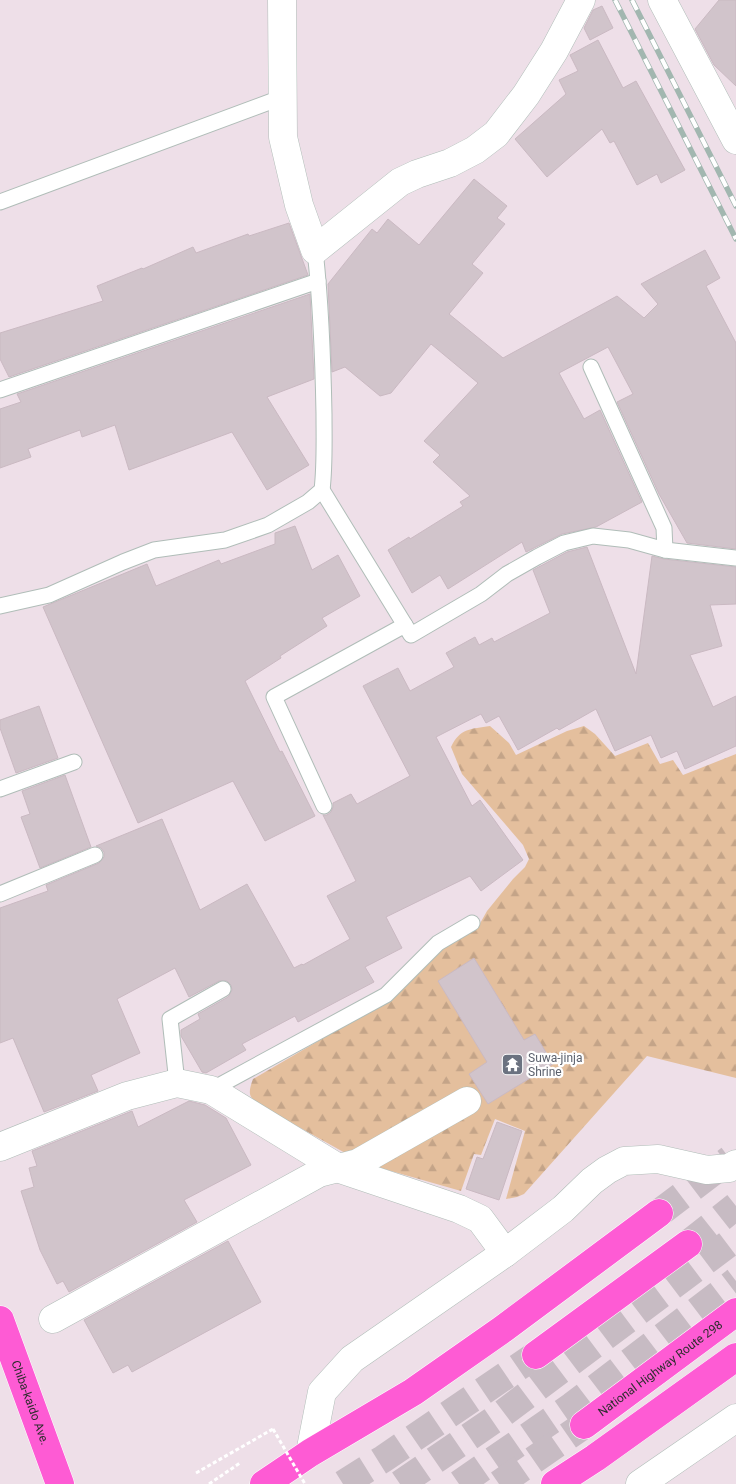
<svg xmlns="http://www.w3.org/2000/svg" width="736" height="1484" viewBox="0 0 736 1484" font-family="Roboto,sans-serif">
  <defs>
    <pattern id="forest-firs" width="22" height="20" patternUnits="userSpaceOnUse" patternTransform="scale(1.25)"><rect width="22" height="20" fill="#e4bf9d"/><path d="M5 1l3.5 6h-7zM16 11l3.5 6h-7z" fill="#c4a488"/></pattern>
  </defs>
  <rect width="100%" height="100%" fill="#eedfe8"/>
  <path fill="url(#forest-firs)" d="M490,726L509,743L516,755L567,731L584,726L595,734L615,756L648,743L660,764L673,760L683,775L736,754V1078L647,1056L524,1194L517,1197L506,1199L525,1131L495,1119L481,1155L474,1154L461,1191L363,1163L263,1107C249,1098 247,1095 253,1079L387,1001L442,946L478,927L487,911L513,879L525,867L529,859L523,845L462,774L451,747C460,728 471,729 490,726Z"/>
  <g fill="#d1c4cb" stroke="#cab9c2">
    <polygon points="719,0 736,0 736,86 714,65 695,29"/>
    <polygon points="602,6 613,28 590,40 584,28 593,10"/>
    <polygon points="598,40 623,88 636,81 685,170 661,183 657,174 637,185 614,141 610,143 602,129 547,177 515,139 566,94 559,80 578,71 570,55"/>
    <polygon points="474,179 507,206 497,218 505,224 472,264 483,273 449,314 503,358 617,296 644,318 658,304 641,284 705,250 720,278 706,286 736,343 736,549 687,543 659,494 617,402 633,394 608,347 559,373 584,419 600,410 642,502 596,527 562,534 526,552 522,542 448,589 440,575 412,593 388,550 409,537 410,539 463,506 460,502 470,496 433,462 440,455 424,441 478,383 431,344 391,393 380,396 345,367 332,372 328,284 372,229 377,233 388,219 419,245"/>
    <polygon points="289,223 308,275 9,377 0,359 0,333 103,301 97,286 142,268 143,269 193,247 196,253 248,234 249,236"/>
    <polygon points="310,294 314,379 267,397 309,465 267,490 232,432 129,470 115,425 82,437 80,430 28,449 31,457 0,468 0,409 21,402 17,394"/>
    <polygon points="295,526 312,570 338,555 360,596 322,618 327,626 280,656 281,658 245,681 280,752 282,751 315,816 265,841 233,781 138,823 43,607 147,564 156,586 219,560 221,564 275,544 275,533"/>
    <polygon points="587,547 636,674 652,556 664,559 736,567 736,604 710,605 722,646 690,655 713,707 736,696 736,746 685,769 677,751 661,758 651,735 615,751 596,709 559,730 557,728 518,750 499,716 486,723 481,714 436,737 472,806 480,800 523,860 481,891 470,876 386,917 402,948 365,967 374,982 298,1022 295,1016 242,1044 246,1050 206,1073 202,1072 181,1036 181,1030 200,1019 198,1014 228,997 232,990 231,985 227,981 219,981 189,997 175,968 117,999 140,1053 91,1075 98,1091 44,1112 13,1038 0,1043 0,908 48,891 46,885 99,863 104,857 104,852 101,848 96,846 162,819 200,910 247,884 294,968 302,964 303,965 350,939 327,896 356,881 323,815 327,815 331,812 333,807 333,803 351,794 357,804 410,776 363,686 398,668 410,691 454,667 446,653 475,637 479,645 492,638 494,642 550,613 533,570 567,552"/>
    <polygon points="39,706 58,758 16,773 0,728 0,720"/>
    <polygon points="65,775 91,847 40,868 21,817 30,814 22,791"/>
    <polygon points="474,958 524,1040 535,1034 553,1064 488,1104 469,1074 487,1062 438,981"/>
    <polygon points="189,1101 205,1105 226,1118 251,1165 184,1200 197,1222 69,1292 63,1281 57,1284 40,1250 21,1191 34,1187 29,1168 37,1166 32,1151 132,1111 138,1127"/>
    <polygon points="497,1122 522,1131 499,1200 466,1189 477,1157 483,1159"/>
    <polygon points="228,1241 261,1302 132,1372 128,1365 113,1373 84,1320"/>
  </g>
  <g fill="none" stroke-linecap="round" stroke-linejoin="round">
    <g stroke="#c7bbc3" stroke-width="28" stroke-dasharray="28 14" stroke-linecap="butt">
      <polyline points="659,1213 730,1159"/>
      <polyline points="688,1244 736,1206"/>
      <polyline points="343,1484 383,1459 536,1355"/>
      <polyline points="400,1484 498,1417 736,1238"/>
      <polyline points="459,1484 572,1406 736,1281"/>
      <polyline points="499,1484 584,1425"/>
    </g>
    <defs>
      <g id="lane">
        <polyline points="0,202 283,97"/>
        <polyline points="591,367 664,528 665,550"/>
        <polyline points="0,390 318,281"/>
        <polyline points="322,490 411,635 481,594 507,574 537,557 564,543 593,536 629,540 665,550 736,558"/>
        <path d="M0,606L49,595L123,562L154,550L225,540L268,525L308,502L322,490C325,465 324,439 324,414C323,359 321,304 315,250"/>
        <polyline points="0,789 74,762"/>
        <polyline points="324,806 274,697 405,625"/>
        <polyline points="0,894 95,855"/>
        <polyline points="177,1083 170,1019 223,989"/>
        <polyline points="211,1090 386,995 438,943 472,923"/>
      </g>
      <g id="street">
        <polyline points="282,0 283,137 299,205 315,250 400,182 417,174 450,163 475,150 496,134 526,95 554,51 581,0"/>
        <polyline points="662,0 736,140"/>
        <polyline points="0,1147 127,1096 177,1083 211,1090 340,1169 459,1209 480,1219 505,1253"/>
        <polyline points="53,1319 319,1173 358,1163 467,1101"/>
        <polyline points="310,1453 322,1392 352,1359 505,1253 563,1209 592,1181 607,1170 624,1161 658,1159 707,1170 729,1168 736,1164"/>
        <polyline points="640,1484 736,1418"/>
      </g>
      <g id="highway">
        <path id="s1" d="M0,1320L60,1484"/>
        <polyline points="536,1355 688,1244"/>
        <path id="s2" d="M584,1425L736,1312"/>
        <polyline points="264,1484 310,1453 413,1392 503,1329 659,1213"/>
        <polyline points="555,1484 595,1458 736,1357"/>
      </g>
    </defs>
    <use href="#lane" stroke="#b0bdb8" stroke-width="17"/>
    <use href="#street" stroke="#b0bdb8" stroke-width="29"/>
    <use href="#highway" stroke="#fff" stroke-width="29"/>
    <g stroke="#fff" stroke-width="3" stroke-dasharray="4 2.5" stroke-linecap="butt">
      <polyline points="196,1473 273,1429"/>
      <polyline points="209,1484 240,1463"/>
    </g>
    <use href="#lane" stroke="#fff" stroke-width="15"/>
    <use href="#street" stroke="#fff" stroke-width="28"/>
    <use href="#highway" stroke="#fe5bd4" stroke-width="28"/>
    <defs>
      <g id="rail">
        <polyline points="615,0 736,239"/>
        <polyline points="632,0 736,206"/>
      </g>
    </defs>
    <use href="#rail" stroke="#a2b7b0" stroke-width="5.5"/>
    <use href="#rail" stroke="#fff" stroke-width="4" stroke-dasharray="11" stroke-linecap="butt"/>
    <polyline stroke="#fff" stroke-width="3" stroke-dasharray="4 2.5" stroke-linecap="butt" points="273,1429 305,1484"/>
  </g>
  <defs>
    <symbol id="temple-square" viewBox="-11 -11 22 22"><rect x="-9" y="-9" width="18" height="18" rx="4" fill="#6b7280" stroke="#fff"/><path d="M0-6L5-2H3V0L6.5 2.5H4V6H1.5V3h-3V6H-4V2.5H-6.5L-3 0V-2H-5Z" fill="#fff"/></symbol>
  </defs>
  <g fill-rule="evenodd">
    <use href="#temple-square" x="500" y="1052" width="25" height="25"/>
  </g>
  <g text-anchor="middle" stroke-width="4.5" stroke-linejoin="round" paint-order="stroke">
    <g font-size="12" fill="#5b616d" stroke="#fff" text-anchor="start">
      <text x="528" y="1062">Suwa-jinja<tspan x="528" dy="14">Shrine</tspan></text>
    </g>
    <g font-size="12" fill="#2d2d2d" stroke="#fff">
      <text dy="4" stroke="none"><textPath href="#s2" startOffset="95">National Highway Route 298</textPath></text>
      <text dy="4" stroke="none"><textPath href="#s1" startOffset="88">Chiba-kaido Ave.</textPath></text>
    </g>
  </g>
</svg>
